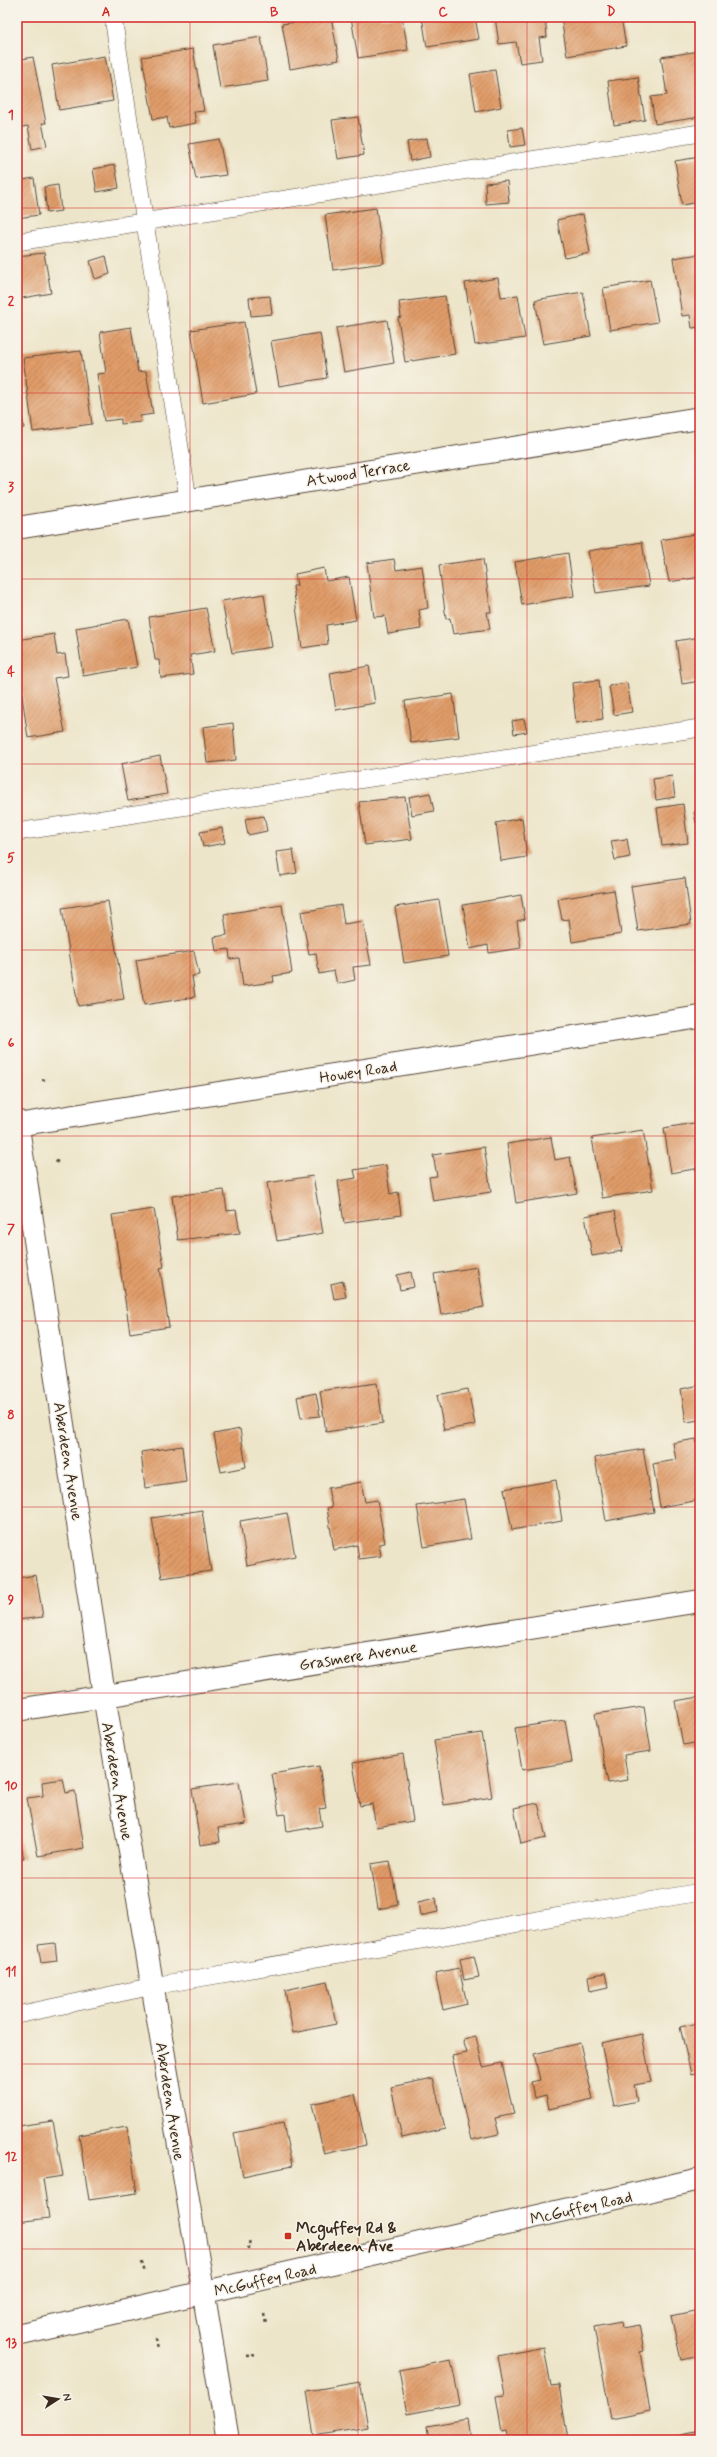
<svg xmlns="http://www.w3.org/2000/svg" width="717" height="2457" viewBox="0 0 717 2457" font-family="Mynerve,sans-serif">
  <defs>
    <pattern id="building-hatch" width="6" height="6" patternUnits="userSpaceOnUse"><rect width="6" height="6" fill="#e09c69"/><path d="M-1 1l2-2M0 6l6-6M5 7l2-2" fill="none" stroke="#b77f56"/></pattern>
  </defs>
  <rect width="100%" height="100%" fill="#f7f3e8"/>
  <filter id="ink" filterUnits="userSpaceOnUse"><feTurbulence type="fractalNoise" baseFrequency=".025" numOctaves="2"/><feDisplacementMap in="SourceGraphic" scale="8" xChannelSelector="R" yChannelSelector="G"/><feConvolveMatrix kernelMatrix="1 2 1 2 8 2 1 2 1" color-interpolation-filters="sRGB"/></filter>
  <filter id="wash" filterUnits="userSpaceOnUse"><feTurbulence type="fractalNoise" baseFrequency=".012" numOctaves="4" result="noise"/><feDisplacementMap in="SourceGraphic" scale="16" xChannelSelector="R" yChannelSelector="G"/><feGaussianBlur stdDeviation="0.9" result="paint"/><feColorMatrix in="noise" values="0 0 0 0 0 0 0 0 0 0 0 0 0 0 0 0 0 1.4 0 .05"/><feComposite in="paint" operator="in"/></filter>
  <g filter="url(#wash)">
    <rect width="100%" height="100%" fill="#ede5c9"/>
    <g id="blocks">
      <g fill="url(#building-hatch)">
        <polygon points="331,17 339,60 290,69 282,24"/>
        <polygon points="351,17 402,17 408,50 358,58"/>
        <polygon points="422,17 475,17 479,39 427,47"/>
        <polygon points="495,17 545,17 547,37 539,38 542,60 520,63 516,42 499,44"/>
        <polygon points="561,17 621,17 626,46 567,56"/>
        <polygon points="261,37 268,81 220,88 213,45"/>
        <polygon points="193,49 204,111 194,112 196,123 169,128 167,117 153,119 142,57"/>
        <polygon points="700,51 700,117 655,124 651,97 667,95 661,57"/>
        <polygon points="105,56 113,101 59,110 52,65"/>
        <polygon points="33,57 46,123 42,123 47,146 32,149 28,126 17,128 17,60"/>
        <polygon points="495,70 501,107 476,112 470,74"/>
        <polygon points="638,77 645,120 614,125 608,81"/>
        <polygon points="358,117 364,155 338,159 332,120"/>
        <polygon points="522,128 525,145 510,147 508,130"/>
        <polygon points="427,138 430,157 410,161 407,142"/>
        <polygon points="219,139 226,175 196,179 189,144"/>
        <polygon points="700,157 700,202 682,205 675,161"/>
        <polygon points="115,165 119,188 97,192 93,169"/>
        <polygon points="34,178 39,215 17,218 17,181"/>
        <polygon points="507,181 509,202 486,204 485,183"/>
        <polygon points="58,185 61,211 47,213 44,187"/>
        <polygon points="376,208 384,263 333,270 325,215"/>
        <polygon points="583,214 590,253 565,258 557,220"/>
        <polygon points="44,253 51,293 17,299 17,256"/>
        <polygon points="700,254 700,327 692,328 690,315 682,316 673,258"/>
        <polygon points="106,256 110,274 95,279 90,261"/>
        <polygon points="498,278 501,297 518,295 525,338 475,345 465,283"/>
        <polygon points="650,280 658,322 610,330 603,288"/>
        <polygon points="583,292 591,336 543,344 535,300"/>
        <polygon points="270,296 272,314 251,316 249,298"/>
        <polygon points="445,296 455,354 405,362 398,318 401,317 399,302"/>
        <polygon points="387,320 394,363 344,372 336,328"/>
        <polygon points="244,322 256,394 203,403 191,330"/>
        <polygon points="131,327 138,372 146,371 153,414 140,416 141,422 121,424 121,419 104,421 97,374 106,373 100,332"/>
        <polygon points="320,333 327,378 279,386 271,341"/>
        <polygon points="81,351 92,424 33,432 23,358"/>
        <polygon points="17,390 24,428 17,429"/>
        <polygon points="700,533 700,577 669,582 661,540"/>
        <polygon points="642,542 649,586 596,593 588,551"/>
        <polygon points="568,553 574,596 522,605 515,562"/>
        <polygon points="394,559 396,570 422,566 428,608 419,610 421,629 388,634 385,616 374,617 367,563"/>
        <polygon points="483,559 491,612 487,612 490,629 453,634 450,618 446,619 439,565"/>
        <polygon points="324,568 326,581 349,577 356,620 326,625 328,644 302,648 293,586 297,586 295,574"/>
        <polygon points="264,594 272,647 232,653 222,601"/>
        <polygon points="206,608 215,651 190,655 193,674 161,678 159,660 155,660 149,617"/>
        <polygon points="128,619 137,667 83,676 76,628"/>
        <polygon points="54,634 57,655 65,654 68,676 54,678 65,732 28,738 20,681 17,682 17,640"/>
        <polygon points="700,637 700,681 682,684 676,641"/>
        <polygon points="369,666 375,703 336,710 330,673"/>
        <polygon points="599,680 603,719 576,723 572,683"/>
        <polygon points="627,683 632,712 614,715 609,686"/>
        <polygon points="453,694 459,737 411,743 405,701"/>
        <polygon points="524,719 527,732 514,734 512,721"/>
        <polygon points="233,723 236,760 207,763 203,727"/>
        <polygon points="160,756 167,794 128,801 121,764"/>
        <polygon points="672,776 675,797 656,800 653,779"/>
        <polygon points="430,793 434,811 412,815 409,797"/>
        <polygon points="405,797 412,839 365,845 359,802"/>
        <polygon points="683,804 688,843 662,846 657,808"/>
        <polygon points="700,811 700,823 696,823 694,812"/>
        <polygon points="264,816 267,831 248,835 245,819"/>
        <polygon points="522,818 527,857 501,861 496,823"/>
        <polygon points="222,828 225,843 203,847 200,832"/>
        <polygon points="627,839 630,857 615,860 611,841"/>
        <polygon points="293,850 297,873 280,876 276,852"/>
        <polygon points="685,878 691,924 638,931 631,886"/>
        <polygon points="614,890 621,934 572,942 569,919 562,920 558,899"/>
        <polygon points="521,895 525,919 517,921 521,948 489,953 488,945 470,949 463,905"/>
        <polygon points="439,900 448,956 404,963 395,907"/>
        <polygon points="108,901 124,999 78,1006 62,908"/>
        <polygon points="282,905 292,973 273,976 274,982 243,986 239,958 230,959 229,949 216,951 214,937 227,935 224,914"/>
        <polygon points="341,905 344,924 363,921 371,965 353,967 355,980 337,984 334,971 319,974 316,953 309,954 301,912"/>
        <polygon points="194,951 199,975 192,976 195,997 144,1005 136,960"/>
        <polygon points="700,1122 700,1168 671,1173 664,1128"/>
        <polygon points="643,1130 653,1190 602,1198 592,1138"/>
        <polygon points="551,1137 555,1160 570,1157 577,1193 516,1203 507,1144"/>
        <polygon points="484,1147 491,1192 433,1201 429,1177 437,1176 433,1155"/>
        <polygon points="386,1165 390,1194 398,1192 401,1215 344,1223 338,1181 356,1178 354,1170"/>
        <polygon points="313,1176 323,1233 277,1241 267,1183"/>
        <polygon points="224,1190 227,1211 236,1210 240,1233 178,1240 172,1196"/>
        <polygon points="154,1209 164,1267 160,1268 169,1327 130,1333 112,1215"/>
        <polygon points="615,1211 622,1251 592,1256 585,1216"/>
        <polygon points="477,1267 484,1307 441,1315 434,1274"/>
        <polygon points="411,1272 414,1287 400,1290 397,1275"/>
        <polygon points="343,1281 346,1297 334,1299 331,1284"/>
        <polygon points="377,1383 383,1423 326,1432 320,1391"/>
        <polygon points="700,1385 700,1420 686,1422 681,1389"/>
        <polygon points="468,1389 475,1425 444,1430 437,1395"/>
        <polygon points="316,1393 320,1416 301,1418 297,1397"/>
        <polygon points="240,1429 246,1467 221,1472 214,1434"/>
        <polygon points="696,1439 700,1455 700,1500 660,1507 653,1464 676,1460 673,1443"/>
        <polygon points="182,1446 186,1482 145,1488 141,1452"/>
        <polygon points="643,1449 654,1512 606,1521 595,1458"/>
        <polygon points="556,1480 562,1521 512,1530 504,1489"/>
        <polygon points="361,1482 365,1502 377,1500 385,1543 379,1544 381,1556 359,1559 357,1545 334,1550 327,1508 332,1507 328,1488"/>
        <polygon points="464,1499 471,1539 424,1547 417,1506"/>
        <polygon points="202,1510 211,1571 162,1578 152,1518"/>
        <polygon points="287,1513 295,1556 247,1566 240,1521"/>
        <polygon points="36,1575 43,1617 17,1620 17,1578"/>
        <polygon points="700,1697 700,1742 683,1745 675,1701"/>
        <polygon points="644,1707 651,1751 624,1755 628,1780 608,1783 595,1714"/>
        <polygon points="565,1720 572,1762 522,1770 515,1728"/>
        <polygon points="482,1733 492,1797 444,1805 434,1740"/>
        <polygon points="403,1754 413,1821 376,1827 372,1804 360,1806 353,1763"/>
        <polygon points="319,1766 326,1808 319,1809 322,1826 287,1832 285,1814 279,1815 272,1774"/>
        <polygon points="63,1779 66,1793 75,1791 84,1848 38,1856 27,1798 43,1796 42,1782"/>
        <polygon points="239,1782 246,1824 218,1828 220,1842 200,1845 192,1789"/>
        <polygon points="538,1803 546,1838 521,1844 514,1808"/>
        <polygon points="17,1827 24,1858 17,1860"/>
        <polygon points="390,1861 398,1905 378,1909 371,1864"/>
        <polygon points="436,1898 438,1912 420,1916 418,1902"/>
        <polygon points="55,1943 57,1961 41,1963 38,1945"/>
        <polygon points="474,1956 479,1977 464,1980 460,1959"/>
        <polygon points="459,1968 467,2004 443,2010 435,1973"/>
        <polygon points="605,1973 608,1987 590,1991 588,1976"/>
        <polygon points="327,1981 336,2024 293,2033 285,1990"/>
        <polygon points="700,2023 700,2072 691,2074 680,2027"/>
        <polygon points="642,2034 651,2082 634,2085 637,2101 614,2106 601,2043"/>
        <polygon points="476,2037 483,2067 502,2063 514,2114 495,2118 499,2134 471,2140 452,2056 467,2053 463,2040"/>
        <polygon points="580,2043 593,2099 549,2109 546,2095 534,2098 531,2082 540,2080 534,2054"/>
        <polygon points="433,2078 445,2128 402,2138 391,2087"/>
        <polygon points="355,2094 366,2145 324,2154 312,2104"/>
        <polygon points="53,2121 63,2176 43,2179 49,2218 17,2222 17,2126"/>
        <polygon points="283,2123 292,2166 243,2176 234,2133"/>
        <polygon points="127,2127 137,2193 89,2200 79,2135"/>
        <polygon points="700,2310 700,2356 681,2360 671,2316"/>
        <polygon points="621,2322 622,2328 639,2325 644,2351 640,2352 650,2411 611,2419 594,2327"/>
        <polygon points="544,2347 551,2386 559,2385 568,2440 508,2440 506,2431 502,2432 496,2396 505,2395 498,2356"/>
        <polygon points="451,2360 460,2404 407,2414 399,2370"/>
        <polygon points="360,2382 368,2427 314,2436 307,2391"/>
        <polygon points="467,2419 470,2440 429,2440 427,2426"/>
        <polygon points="700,2431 700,2440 671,2440 670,2437"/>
      </g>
    </g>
  </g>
  <g filter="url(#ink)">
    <use href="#blocks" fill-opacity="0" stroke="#564638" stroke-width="1"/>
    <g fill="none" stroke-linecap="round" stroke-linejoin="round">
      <defs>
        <g id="service">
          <polyline points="113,17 188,499"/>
          <polyline points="17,242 700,133"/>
          <polyline points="17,832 700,728"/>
          <polyline points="17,2015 153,1986 700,1892"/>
        </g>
        <g id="minor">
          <polyline points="17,528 700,418"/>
          <polyline points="17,1121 104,1695 228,2440"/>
          <polyline points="17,1125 700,1017"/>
          <polyline points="17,1710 700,1601"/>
        </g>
        <polyline id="tertiary" points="17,2335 700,2179"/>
      </defs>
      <use href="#service" stroke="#564638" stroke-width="18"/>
      <use href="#minor" stroke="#564638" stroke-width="24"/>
      <use href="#tertiary" stroke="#564638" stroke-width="24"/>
      <g stroke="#564638" stroke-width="2.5" stroke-dasharray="3 3" stroke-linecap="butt">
        <polyline points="42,1080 48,1079"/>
        <polyline points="56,1163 59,1158"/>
        <polyline points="248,2250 250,2239"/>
        <polyline points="142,2262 145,2273"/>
        <polyline points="264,2314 266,2324"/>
        <polyline points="155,2338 157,2349"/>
        <polyline points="246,2356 258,2355"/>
      </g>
      <use href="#service" stroke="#fff" stroke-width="17"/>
      <use href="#minor" stroke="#fff" stroke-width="22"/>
      <use href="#tertiary" stroke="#fff" stroke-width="22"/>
    </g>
  </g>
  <path fill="none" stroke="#d62828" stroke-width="1" stroke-opacity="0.55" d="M190,17V2440M358,17V2440M527,17V2440M17,208H700M17,393H700M17,579H700M17,764H700M17,950H700M17,1136H700M17,1321H700M17,1507H700M17,1693H700M17,1878H700M17,2064H700M17,2249H700"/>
  <rect fill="#c8321e" stroke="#f7f3e8" stroke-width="1.5" x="284" y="2232" width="8" height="8" rx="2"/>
  <g text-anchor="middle" stroke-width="3" stroke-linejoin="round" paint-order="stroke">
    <g font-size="16" fill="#3b2a1e" stroke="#f7f3e8">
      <text transform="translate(358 472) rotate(-9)" y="6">Atwood Terrace</text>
      <text transform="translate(358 1071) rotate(-9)" y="6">Howey Road</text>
      <text transform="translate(69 1461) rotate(81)" y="6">Aberdeen Avenue</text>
      <text transform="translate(358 1655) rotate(-9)" y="6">Grasmere Avenue</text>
      <text transform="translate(118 1781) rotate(80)" y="6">Aberdeen Avenue</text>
      <text transform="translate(171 2101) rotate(81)" y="6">Aberdeen Avenue</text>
      <text transform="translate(581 2207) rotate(-13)" y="6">McGuffey Road</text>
      <text transform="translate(265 2279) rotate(-13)" y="6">McGuffey Road</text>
    </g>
    <g font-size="16" font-weight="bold" fill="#3b2a1e" stroke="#f7f3e8" text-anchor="start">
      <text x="296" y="2233">Mcguffey Rd &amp;<tspan x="296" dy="18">Aberdeen Ave</tspan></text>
    </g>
  </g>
  <rect width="717" height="2457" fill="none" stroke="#f7f3e8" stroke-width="44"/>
  <g transform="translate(58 2399) rotate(78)" stroke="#f7f3e8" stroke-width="3" paint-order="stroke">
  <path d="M0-3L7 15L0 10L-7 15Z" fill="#3b2a1e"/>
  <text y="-6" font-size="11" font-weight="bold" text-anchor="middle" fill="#3b2a1e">N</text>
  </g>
  <rect x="22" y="22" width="673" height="2413" fill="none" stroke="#d62828" stroke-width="1.5"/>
  <g font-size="13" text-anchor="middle" font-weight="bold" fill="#d62828">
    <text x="106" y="16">A</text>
    <text x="274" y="16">B</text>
    <text x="443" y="16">C</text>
    <text x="611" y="16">D</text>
    <text x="11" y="119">1</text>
    <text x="11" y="305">2</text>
    <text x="11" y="491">3</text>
    <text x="11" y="676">4</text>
    <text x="11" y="862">5</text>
    <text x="11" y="1047">6</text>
    <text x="11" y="1233">7</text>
    <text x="11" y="1419">8</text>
    <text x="11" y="1604">9</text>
    <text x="11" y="1790">10</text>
    <text x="11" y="1976">11</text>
    <text x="11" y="2161">12</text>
    <text x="11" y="2347">13</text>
  </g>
</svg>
